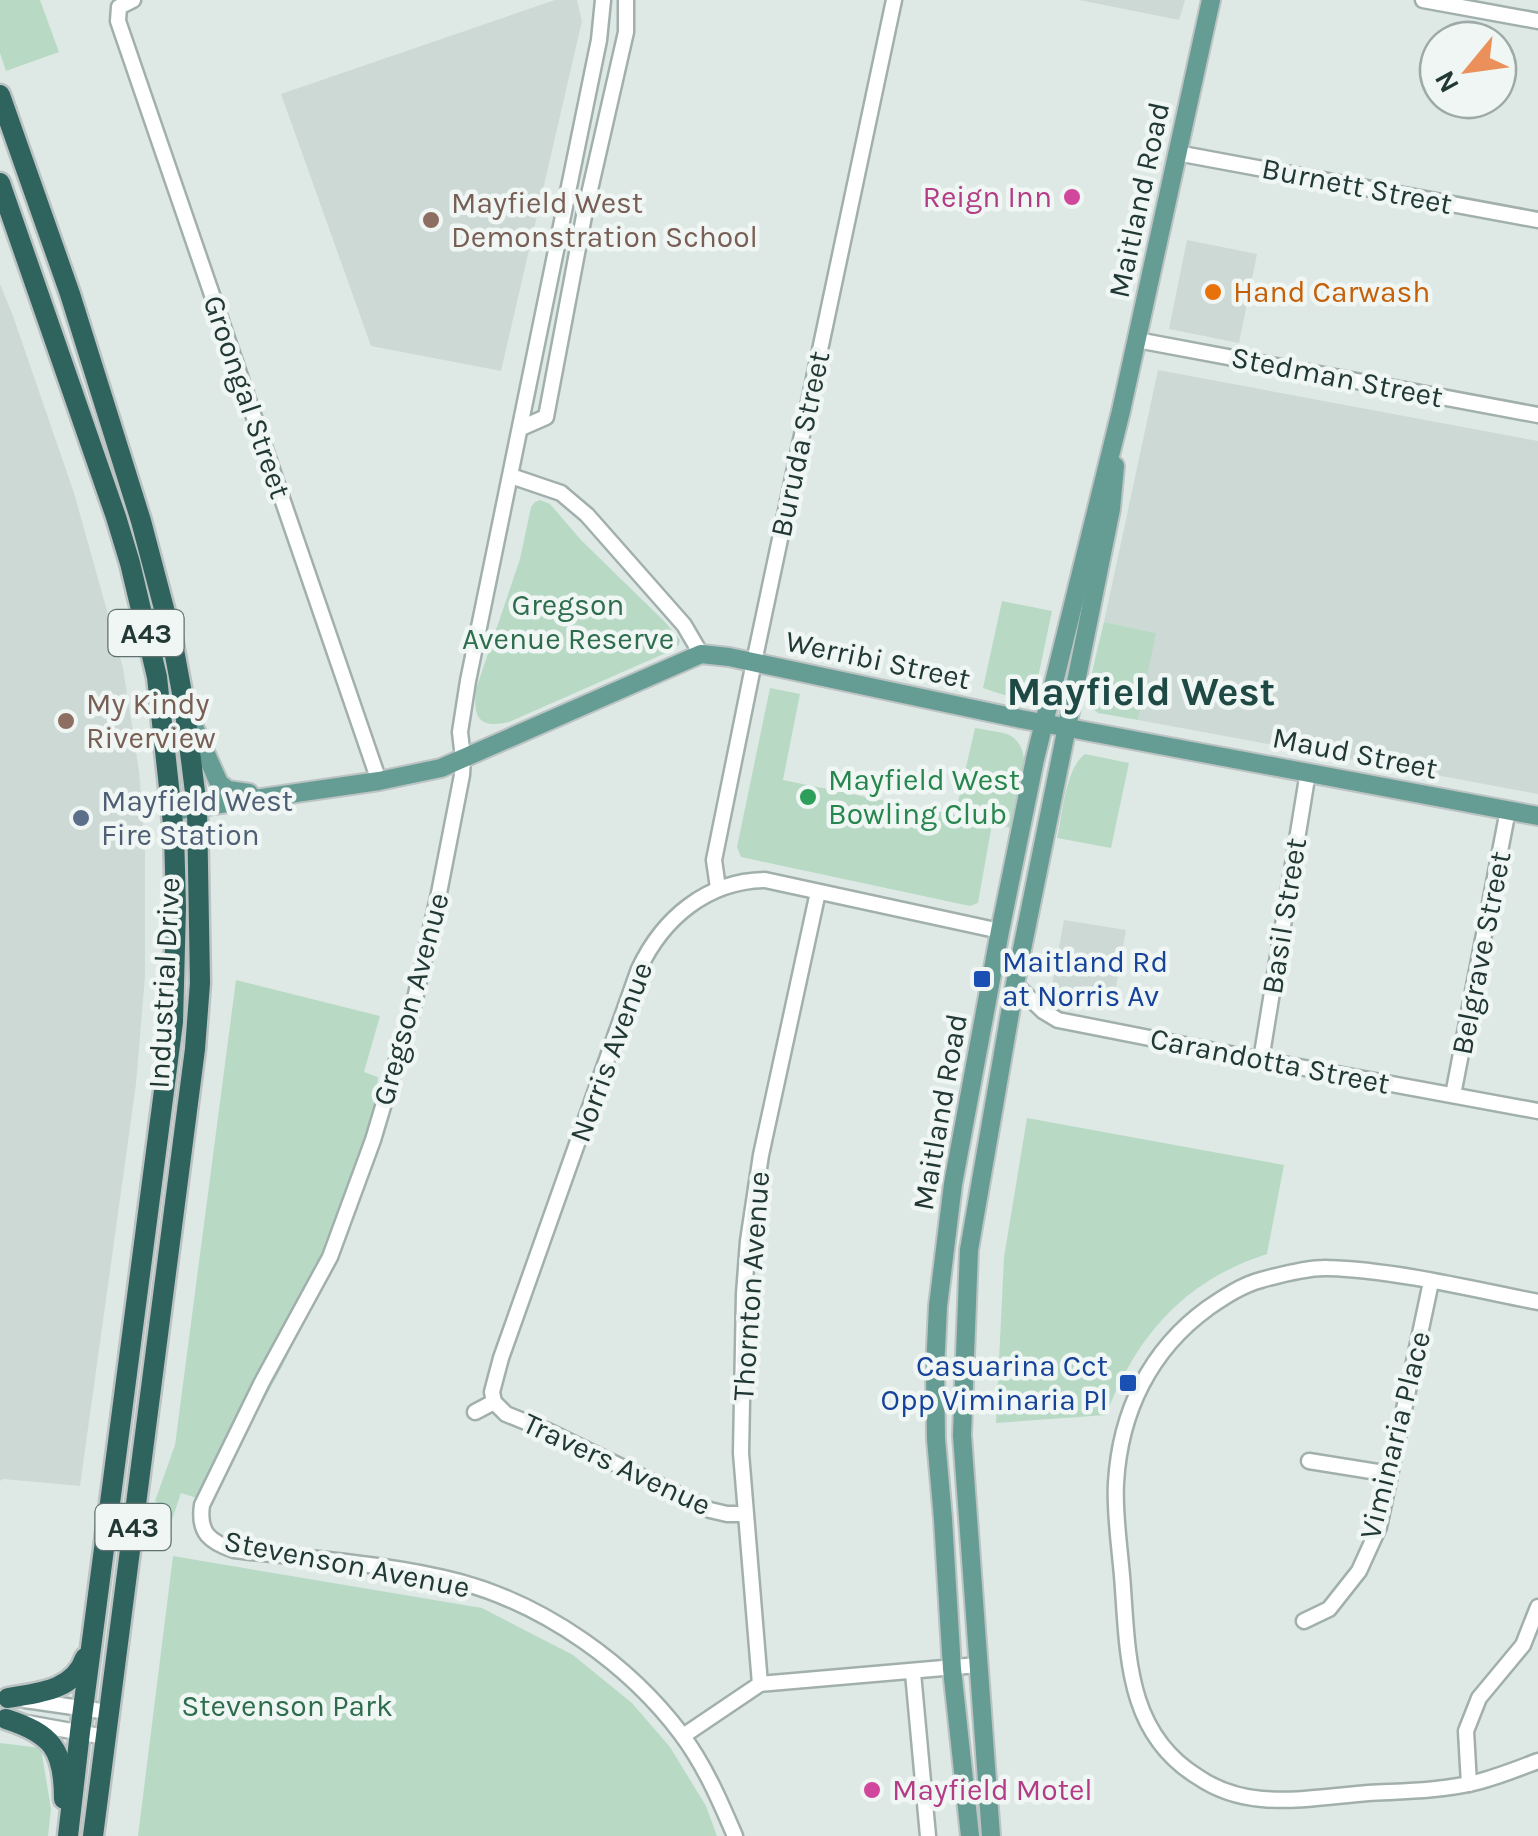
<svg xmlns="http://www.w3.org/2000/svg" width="1538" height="1836" viewBox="0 0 1538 1836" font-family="Karla,sans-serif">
  <rect width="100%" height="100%" fill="#dee9e6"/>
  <g fill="#cdd9d5">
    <polygon points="555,0 577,0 582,21 501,371 371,346 281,94"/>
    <polygon points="1079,0 1185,0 1179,20"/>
    <polygon points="1187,240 1257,254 1239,343 1169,329"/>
    <polygon points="0,284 13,316 74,493 123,668 139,771 145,846 145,976 136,1084 80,1486 3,1479 0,1481"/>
    <polygon points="1158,370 1538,441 1538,794 1138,720 1155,633 1104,622"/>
    <polygon points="1064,920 1126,930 1112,1009 1050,997"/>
  </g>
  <g fill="#b8dac5">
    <polygon points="0,0 40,0 59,52 6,71 0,53"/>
    <path d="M540,500L550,504L581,540L665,622L680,640L679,645L668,652L509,722C478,729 473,717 476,689L520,559L531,507L535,502Z"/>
    <path d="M1002,601L1052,611L1035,692C1017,702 1001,694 983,688Z"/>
    <path d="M1104,622L1156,633L1138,720L1098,713C1092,708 1090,708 1089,699C1088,683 1100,640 1104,622Z"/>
    <path d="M770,688L800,694L783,780L955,815L975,728C985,730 997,731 1007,734C1038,746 1020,804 1016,829L992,824L978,903L970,906L741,857L737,847Z"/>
    <path d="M1085,754L1129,763L1111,848L1057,838C1063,813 1065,769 1085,754Z"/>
    <polygon points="236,980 380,1016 364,1072 378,1077 370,1144 357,1202 283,1365 229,1463 203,1500 181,1493 162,1549 167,1508 155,1501 175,1445"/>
    <path d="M1027,1118L1284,1165L1267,1254C1185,1280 1136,1336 1106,1415L996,1423L1004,1257Z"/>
    <polygon points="173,1556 482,1608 573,1655 632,1703 670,1747 706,1806 717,1836 138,1836"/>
    <polygon points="0,1743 41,1748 51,1809 48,1836 0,1836"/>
  </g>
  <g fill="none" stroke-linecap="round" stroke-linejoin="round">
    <defs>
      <g id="minor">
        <polyline points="133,0 119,7 118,21 379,781"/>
        <path d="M603,0L599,40L468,681L460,732L463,758L462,775L439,893L414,1003L373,1140L330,1257L262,1382L202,1505C198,1533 210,1542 234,1550C309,1559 387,1563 460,1582C545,1605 629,1664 682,1735C705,1766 720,1801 735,1836"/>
        <polyline points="1423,0 1538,21"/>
        <polyline points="1177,153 1538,220"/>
        <polyline points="1137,340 1538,415"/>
        <polyline points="521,428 546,417 584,216 626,32 626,0"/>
        <polyline points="511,476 561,493 587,515 684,625 701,654"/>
        <polyline points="718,888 714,860 754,662 894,0"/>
        <polyline points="1015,984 1043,1011 1058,1020 1261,1060 1538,1111"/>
        <polyline points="1261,1060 1308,772"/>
        <polyline points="1453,1095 1508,810"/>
        <path d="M1538,1302C1472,1289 1394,1270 1328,1268C1310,1267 1279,1275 1261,1280C1242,1285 1224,1297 1208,1308C1150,1350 1120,1412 1116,1483C1114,1517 1121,1554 1123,1589C1128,1661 1129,1735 1198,1777C1217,1790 1238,1797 1262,1799C1296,1802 1333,1796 1368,1793C1402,1791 1439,1791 1473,1783C1495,1778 1517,1769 1538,1761"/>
        <path d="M494,1402L492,1392L501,1358L639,969C663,918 707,881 765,880L1000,931"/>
        <polyline points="494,1402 506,1414 548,1431 710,1510 727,1514 744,1514"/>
        <polyline points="475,1412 494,1402"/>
        <polyline points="1309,1461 1390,1474"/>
        <polyline points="1304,1621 1329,1609 1359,1571 1379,1527 1431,1282"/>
        <polyline points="913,1673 928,1836"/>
        <polyline points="760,1684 741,1453 744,1294 748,1241 761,1155 818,892"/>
        <polyline points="25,1700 108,1712"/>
        <polyline points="27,1723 105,1737"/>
        <polyline points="683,1736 760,1684 978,1665"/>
        <polyline points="1469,1784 1466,1731 1479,1698 1523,1645 1538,1607"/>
      </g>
      <g id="major">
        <polyline points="190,718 219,783 228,790 249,793"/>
        <polyline points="172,811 379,781 441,768 701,654 729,657 1021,719 1538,816"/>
        <polyline points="970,1836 952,1669 943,1519 936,1439 935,1370 938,1306 953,1184 1000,931 1035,759 1121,411 1211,0"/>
        <polyline points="991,1836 962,1435 969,1250 1015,984 1111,509 1115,466"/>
      </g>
      <g id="highway">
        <polyline points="0,95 70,294 141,521 172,639 184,704 197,808 200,983 195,1049 93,1836"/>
        <polyline points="0,183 116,517 130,563 157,677 174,833 176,907 173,1022 80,1732 68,1836"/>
        <path d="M8,1698C37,1693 74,1691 85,1658"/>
        <path d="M6,1719C52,1734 64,1749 64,1799"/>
      </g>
    </defs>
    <use href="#minor" stroke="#a2b0ad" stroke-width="19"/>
    <use href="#major" stroke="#bcc3c2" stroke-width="22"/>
    <use href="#highway" stroke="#bcc3c2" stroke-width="25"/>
    <use href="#minor" stroke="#fff" stroke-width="14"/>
    <use href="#major" stroke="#659d95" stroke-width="18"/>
    <use href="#highway" stroke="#2e635e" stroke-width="20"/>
  </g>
  <g fill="#d1479c" stroke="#eff6f3" stroke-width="4">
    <circle cx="1072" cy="197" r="10"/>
    <circle cx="872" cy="1790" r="10"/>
  </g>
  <g fill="#8d6e63" stroke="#eff6f3" stroke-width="4">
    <circle cx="431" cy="220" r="10"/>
    <circle cx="66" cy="721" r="10"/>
  </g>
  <circle fill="#e8710a" stroke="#eff6f3" stroke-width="4" cx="1213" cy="292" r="10"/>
  <circle fill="#2e9e5b" stroke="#eff6f3" stroke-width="4" cx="808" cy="797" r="10"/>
  <circle fill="#5c6f8a" stroke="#eff6f3" stroke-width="4" cx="81" cy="818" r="10"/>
  <g fill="#1a4fb4" stroke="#eff6f3" stroke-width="4">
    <rect x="972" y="969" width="20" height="20" rx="5"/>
    <rect x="1118" y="1373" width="20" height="20" rx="5"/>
  </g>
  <g text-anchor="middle" stroke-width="9" stroke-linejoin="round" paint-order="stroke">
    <g fill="#eff6f3" stroke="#5f716e" stroke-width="2.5">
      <rect x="108.5" y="610" width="75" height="46" rx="8"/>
      <rect x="95.5" y="1504" width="75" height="46" rx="8"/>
    </g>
    <g font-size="28" font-weight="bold" fill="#213835">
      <text x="146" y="643">A43</text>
      <text x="133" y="1537">A43</text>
    </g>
    <g font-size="30" fill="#213835" stroke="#eff6f3">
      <text transform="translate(1357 186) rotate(11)" y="10">Burnett Street</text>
      <text transform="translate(1139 200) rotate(-78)" y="10">Maitland Road</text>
      <text transform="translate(1337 377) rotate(11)" y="10">Stedman Street</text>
      <text transform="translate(247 397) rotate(71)" y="10">Groongal Street</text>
      <text transform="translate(800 444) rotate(-78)" y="10">Buruda Street</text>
      <text transform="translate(878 660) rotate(12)" y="10">Werribi Street</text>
      <text transform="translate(1355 753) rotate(11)" y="10">Maud Street</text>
      <text transform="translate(1284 916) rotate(-81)" y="10">Basil Street</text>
      <text transform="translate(1481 953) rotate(-79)" y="10">Belgrave Street</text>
      <text transform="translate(164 983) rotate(-87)" y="10">Industrial Drive</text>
      <text transform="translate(411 999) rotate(-75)" y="10">Gregson Avenue</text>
      <text transform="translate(611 1052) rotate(-70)" y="10">Norris Avenue</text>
      <text transform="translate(1270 1061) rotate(11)" y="10">Carandotta Street</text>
      <text transform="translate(940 1112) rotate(-80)" y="10">Maitland Road</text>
      <text transform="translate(751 1286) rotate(-86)" y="10">Thornton Avenue</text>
      <text transform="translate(1395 1435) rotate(-76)" y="10">Viminaria Place</text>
      <text transform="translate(617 1464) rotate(25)" y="10">Travers Avenue</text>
      <text transform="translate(347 1564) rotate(11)" y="10">Stevenson Avenue</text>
    </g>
    <g font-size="30" fill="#b23c85" stroke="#eff6f3" text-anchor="end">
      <text x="1052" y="207">Reign Inn</text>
      <text x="892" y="1800" text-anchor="start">Mayfield Motel</text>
    </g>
    <g font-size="30" fill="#785e54" stroke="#eff6f3" text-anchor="start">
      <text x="451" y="213">Mayfield West<tspan x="451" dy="34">Demonstration School</tspan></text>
      <text x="86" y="714">My Kindy<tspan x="86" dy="34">Riverview</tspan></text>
    </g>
    <g font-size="30" fill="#c56008" stroke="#eff6f3" text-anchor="start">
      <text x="1233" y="302">Hand Carwash</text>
    </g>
    <g font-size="30" fill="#2d6d4e" stroke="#eff6f3">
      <text x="568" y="615">Gregson<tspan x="568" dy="34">Avenue Reserve</tspan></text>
      <text x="287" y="1716">Stevenson Park</text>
    </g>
    <g font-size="30" fill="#27864d" stroke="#eff6f3" text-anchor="start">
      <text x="828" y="790">Mayfield West<tspan x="828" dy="34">Bowling Club</tspan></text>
    </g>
    <g font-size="30" fill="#4e5e75" stroke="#eff6f3" text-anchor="start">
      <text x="101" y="811">Mayfield West<tspan x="101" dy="34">Fire Station</tspan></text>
    </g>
    <g font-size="30" fill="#164399" stroke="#eff6f3" text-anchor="start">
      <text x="1002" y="972">Maitland Rd<tspan x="1002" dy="34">at Norris Av</tspan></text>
      <text x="1108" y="1376" text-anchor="end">Casuarina Cct<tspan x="1108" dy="34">Opp Viminaria Pl</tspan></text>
    </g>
    <g font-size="40" font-weight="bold" fill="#1e4944" stroke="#eff6f3">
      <text x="1141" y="705">Mayfield West</text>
    </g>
  </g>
  <g transform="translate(1468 70) rotate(241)"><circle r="48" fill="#eff6f3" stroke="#9daaa7" stroke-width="2.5"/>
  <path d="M0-8L18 38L0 25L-18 38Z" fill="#eb905a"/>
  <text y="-15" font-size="28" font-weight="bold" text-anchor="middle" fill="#213835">N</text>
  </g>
</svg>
